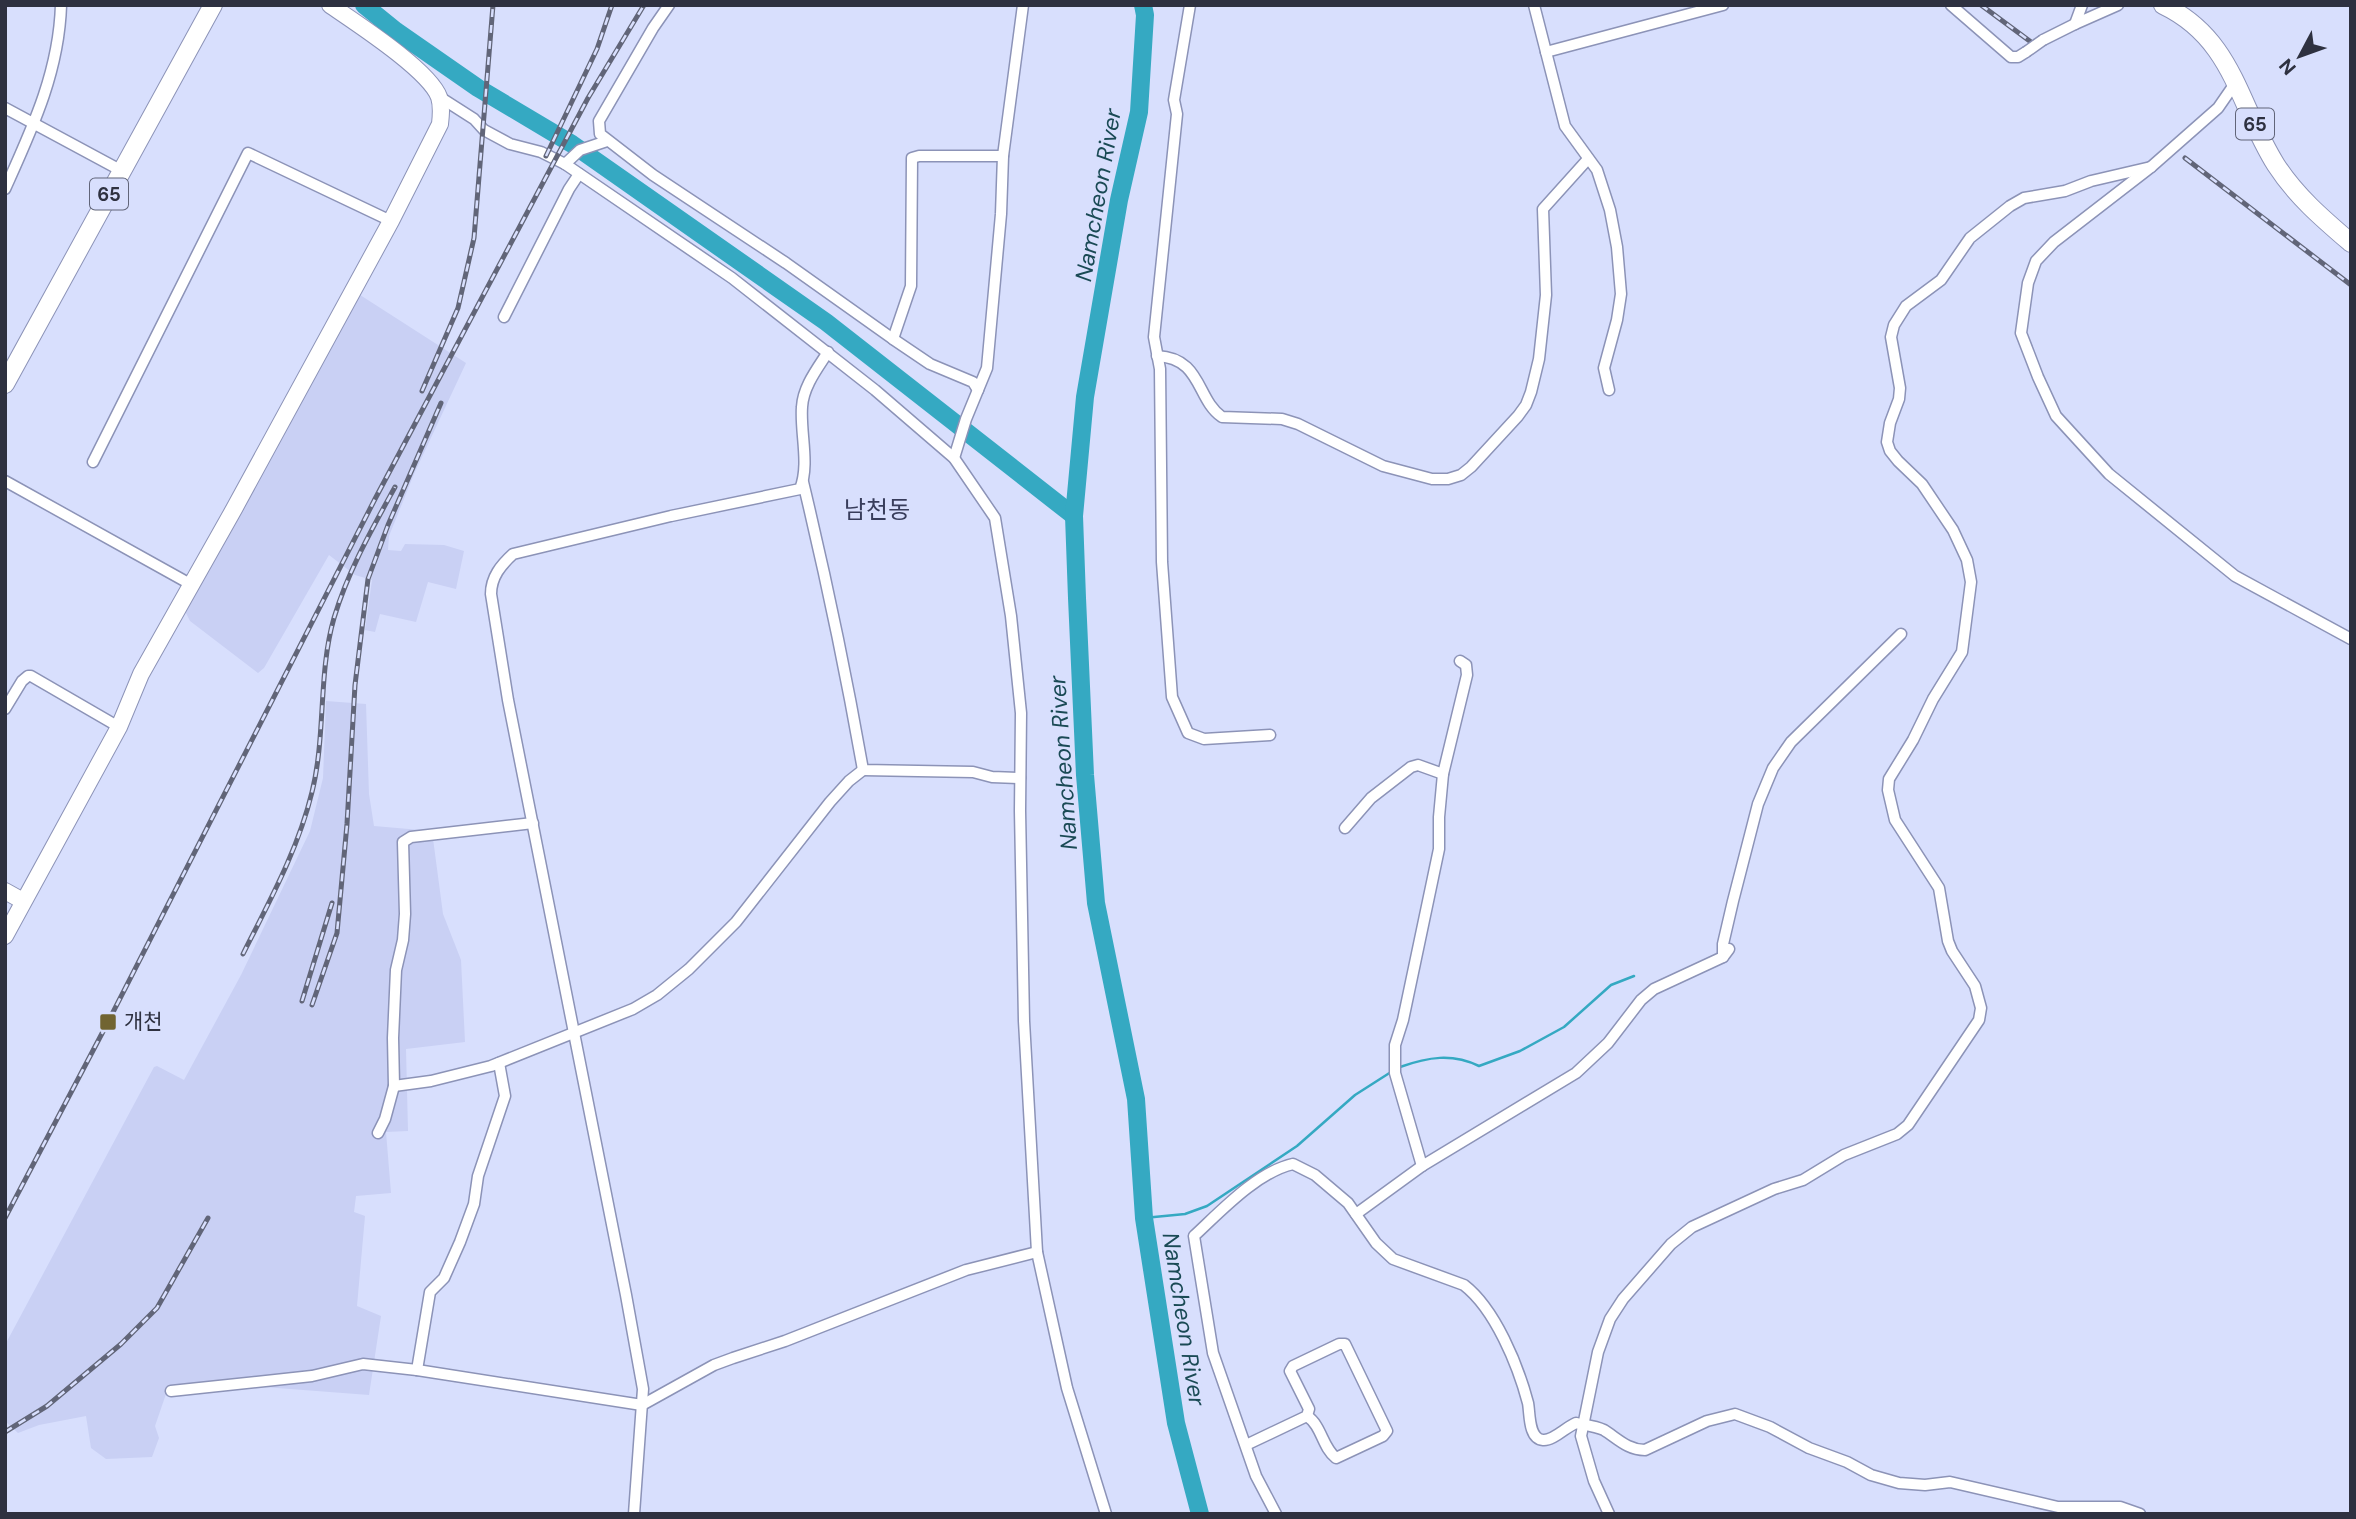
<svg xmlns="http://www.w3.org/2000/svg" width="2356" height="1519" viewBox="0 0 2356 1519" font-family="'DM Sans','Noto Sans KR',sans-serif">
  <rect width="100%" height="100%" fill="#d8dffd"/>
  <g fill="#c9d0f4">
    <polygon points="357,293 466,363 414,474 389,536 388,550 401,551 405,544 444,545 464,551 456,589 428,582 416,622 380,614 375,632 365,630 372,580 355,575 329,555 264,668 258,673 190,621 185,611"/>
    <polygon points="326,701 366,704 369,794 374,826 432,831 443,914 461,960 465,1042 406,1049 408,1131 386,1132 391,1193 356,1196 354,1212 365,1216 357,1306 381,1316 369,1395 250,1386 166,1394 155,1426 159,1438 152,1457 106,1459 91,1448 86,1416 39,1425 18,1433 5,1421 5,1345 154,1067 157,1066 184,1080 241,975 310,831 323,778"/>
  </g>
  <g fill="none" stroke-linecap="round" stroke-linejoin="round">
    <g stroke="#35a9c2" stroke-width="2.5">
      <path d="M1400,1067C1428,1057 1452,1053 1479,1066L1520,1051L1564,1027L1611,985L1634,976"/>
      <polyline points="1144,1218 1185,1214 1207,1206 1297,1146 1355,1095 1391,1072"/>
    </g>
    <g stroke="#35a9c2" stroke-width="18">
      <polyline points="364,5 396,31 478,88 572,144 826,322 1074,516"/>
      <polyline points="1143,5 1145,15 1139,112 1119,200 1085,397 1074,516 1077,598 1085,775 1096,903 1136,1099 1144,1218 1176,1423 1200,1514"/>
    </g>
    <defs>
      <g id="minor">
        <polyline points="669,5 653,28 599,121 600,134 653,175 786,263 893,339 930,364 973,382 978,390"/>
        <polyline points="1190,5 1174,100 1177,114 1154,337 1160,369 1162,562 1172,697 1188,733 1204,739 1270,735"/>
        <polyline points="1534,5 1565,126 1597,170 1610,210 1617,247 1621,294 1617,320 1604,368 1609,390"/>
        <polyline points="1951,5 2011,57 2018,57 2026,52"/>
        <polyline points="2082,5 2075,24 2118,5"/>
        <polyline points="2043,40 2075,24"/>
        <polyline points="1546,52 1723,5"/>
        <polyline points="2236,82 2218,108 2151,167 2054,242 2036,261 2028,283 2021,333 2038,377 2056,416 2109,474 2235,576 2351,639"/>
        <polyline points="438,96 474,119 484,130 510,144 541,152 565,164 732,278 875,390 954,458 995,518 1011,616 1021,713 1020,811 1024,1021 1037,1252 1067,1388 1106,1514"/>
        <polyline points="5,108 122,171"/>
        <polyline points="565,164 580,150 607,141"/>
        <path d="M5,189C32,129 59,72 61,5"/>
        <polyline points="504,317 569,189 579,174"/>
        <polyline points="893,339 911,286 912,158 919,156 1003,156"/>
        <path d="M1157,356C1202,358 1196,399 1222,417L1282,419L1298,424L1383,466L1432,479H1448L1461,475L1471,467L1518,416L1526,405L1531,392L1539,359L1546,295L1543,209L1588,159"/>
        <polyline points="954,458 966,419 987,368 1001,214 1003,156 1023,5"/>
        <polyline points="93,462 248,153 391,221"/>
        <polyline points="5,481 192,585"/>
        <path d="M803,482C826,578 846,673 863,770L973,772L992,777L1020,778"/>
        <polyline points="5,709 22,681 28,676 31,676 119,727"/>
        <polyline points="1345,828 1371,798 1411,767 1418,765 1443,774"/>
        <polyline points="1723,957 1723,944 1733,901 1758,804 1773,768 1791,742 1901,634"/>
        <polyline points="394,1086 431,1081 491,1066 633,1009 657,995 689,969 736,922 830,802 849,781 863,770"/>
        <polyline points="378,1133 385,1119 394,1086 393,1038 396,970 403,940 405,914 403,842 411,837 533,823"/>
        <polyline points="1422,1166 1395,1073 1395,1045 1403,1020 1439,849 1439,817 1443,774 1467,675 1466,665 1460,661"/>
        <polyline points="1356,1214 1422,1166 1576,1073 1608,1043 1641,1000 1654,989 1723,957 1729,949"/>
        <polyline points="417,1370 430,1292 444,1278 460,1242 474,1204 478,1176 505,1096 499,1063"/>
        <polyline points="171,1391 312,1376 363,1364 417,1370 642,1405 714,1365 733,1358 785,1341 966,1270 1037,1252"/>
        <path d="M1246,1445L1307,1416L1309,1409L1290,1371L1293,1366L1339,1344H1345L1387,1431L1383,1436L1336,1458C1322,1447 1322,1426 1307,1416"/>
        <path d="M634,1514L643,1389L626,1295L508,700L491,594C491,577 501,565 513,554L671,516L800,489C810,464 800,433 802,407C803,387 817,369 828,352"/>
        <path d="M1276,1514L1256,1476L1213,1353L1194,1236C1220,1212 1257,1172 1293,1164L1315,1175L1348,1203L1376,1243L1393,1259L1464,1285C1495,1309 1518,1365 1528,1403C1530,1412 1528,1439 1543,1440C1553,1441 1566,1427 1576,1423C1585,1425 1595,1426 1604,1430C1618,1439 1628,1450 1645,1450L1707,1421L1735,1414L1770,1427L1809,1448L1847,1462L1871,1475L1899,1483L1925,1485L1950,1482L2058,1507H2120L2140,1514"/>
        <polyline points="1609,1514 1594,1481 1581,1436 1598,1352 1610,1319 1623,1299 1671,1244 1692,1227 1774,1189 1803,1180 1844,1155 1897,1134 1908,1125 1979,1020 1981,1008 1975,986 1952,951 1948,941 1939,888 1895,820 1888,790 1889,779 1913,740 1933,699 1962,652 1971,582 1967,560 1953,530 1922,484 1898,461 1890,451 1887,442 1890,423 1899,399 1900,388 1891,337 1894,325 1906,306 1941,280 1970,238 2010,206 2024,198 2065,191 2091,181 2151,167"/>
      </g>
      <g id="secondary">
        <polyline points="5,891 23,901"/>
        <path d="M5,936L119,727L141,674L234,509L391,221L440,124C441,115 442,106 439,97C429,70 356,23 330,5"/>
      </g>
      <g id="primary">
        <path d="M2163,5C2234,39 2238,105 2276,165C2296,196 2323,219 2351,243"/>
        <polyline points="5,384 213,5"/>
      </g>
    </defs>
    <use href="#minor" stroke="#8c93b7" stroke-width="13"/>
    <use href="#secondary" stroke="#8c93b7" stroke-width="18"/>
    <use href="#primary" stroke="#8c93b7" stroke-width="20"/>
    <use href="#minor" stroke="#fff" stroke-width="10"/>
    <use href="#secondary" stroke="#fff" stroke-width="16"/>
    <use href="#primary" stroke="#fff" stroke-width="18"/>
    <defs>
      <g id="rail">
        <polyline points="1981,5 2031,42"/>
        <polyline points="546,156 597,49 612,5"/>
        <polyline points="2185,158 2351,285"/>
        <polyline points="422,391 458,308 474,238 493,5"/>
        <path d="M243,954C269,902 298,850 312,792C326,736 318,673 334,618C348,571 372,529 395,487"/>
        <polyline points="302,1001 332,903"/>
        <polyline points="312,1005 337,933 347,824 355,685 368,579 388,525 441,403"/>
        <polyline points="5,1218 108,1022 375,499 588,98 644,5"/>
        <polyline points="5,1432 47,1406 121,1344 157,1308 208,1218"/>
      </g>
    </defs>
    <use href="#rail" stroke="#616578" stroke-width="5"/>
    <use href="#rail" stroke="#d8dffd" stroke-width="2.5" stroke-dasharray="8" stroke-linecap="butt"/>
    <defs>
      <polyline id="minor-bridge" points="2026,52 2043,40"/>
    </defs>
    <use href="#minor-bridge" stroke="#8c93b7" stroke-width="13" stroke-linecap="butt"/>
    <use href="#minor-bridge" stroke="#fff" stroke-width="10"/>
  </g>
  <rect fill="#716431" stroke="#d8dffd" stroke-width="2.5" x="99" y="1013" width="18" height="18" rx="3.5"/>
  <g text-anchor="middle" stroke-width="7" stroke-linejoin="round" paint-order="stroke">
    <g fill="#d8dffd" stroke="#616579" stroke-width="2">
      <rect x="2236" y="108.5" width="38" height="31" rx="5"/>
      <rect x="90" y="178.5" width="38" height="31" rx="5"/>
    </g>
    <g font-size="19" font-weight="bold" fill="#2e3140">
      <text x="2255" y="131">65</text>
      <text x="109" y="201">65</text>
    </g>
    <g font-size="21" fill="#2e3140" stroke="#d8dffd" text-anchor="start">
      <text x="124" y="1029">개천</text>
    </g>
    <g font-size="23" font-style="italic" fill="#1a4a55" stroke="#d8dffd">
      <text transform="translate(1098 195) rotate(-80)" y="8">Namcheon River</text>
      <text transform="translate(1063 763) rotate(-94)" y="8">Namcheon River</text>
      <text transform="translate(1184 1319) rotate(81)" y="8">Namcheon River</text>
    </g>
    <g font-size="24" fill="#383d5b" stroke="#d8dffd">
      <text x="877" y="518">남천동</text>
    </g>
  </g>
  <rect width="2356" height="1519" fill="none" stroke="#2e3140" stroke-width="14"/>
  <g transform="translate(2300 56) rotate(229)" stroke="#d8dffd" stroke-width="5" paint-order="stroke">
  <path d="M0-5L12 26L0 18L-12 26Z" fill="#2e3140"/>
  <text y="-10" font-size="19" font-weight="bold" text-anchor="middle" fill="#2e3140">N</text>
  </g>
</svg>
